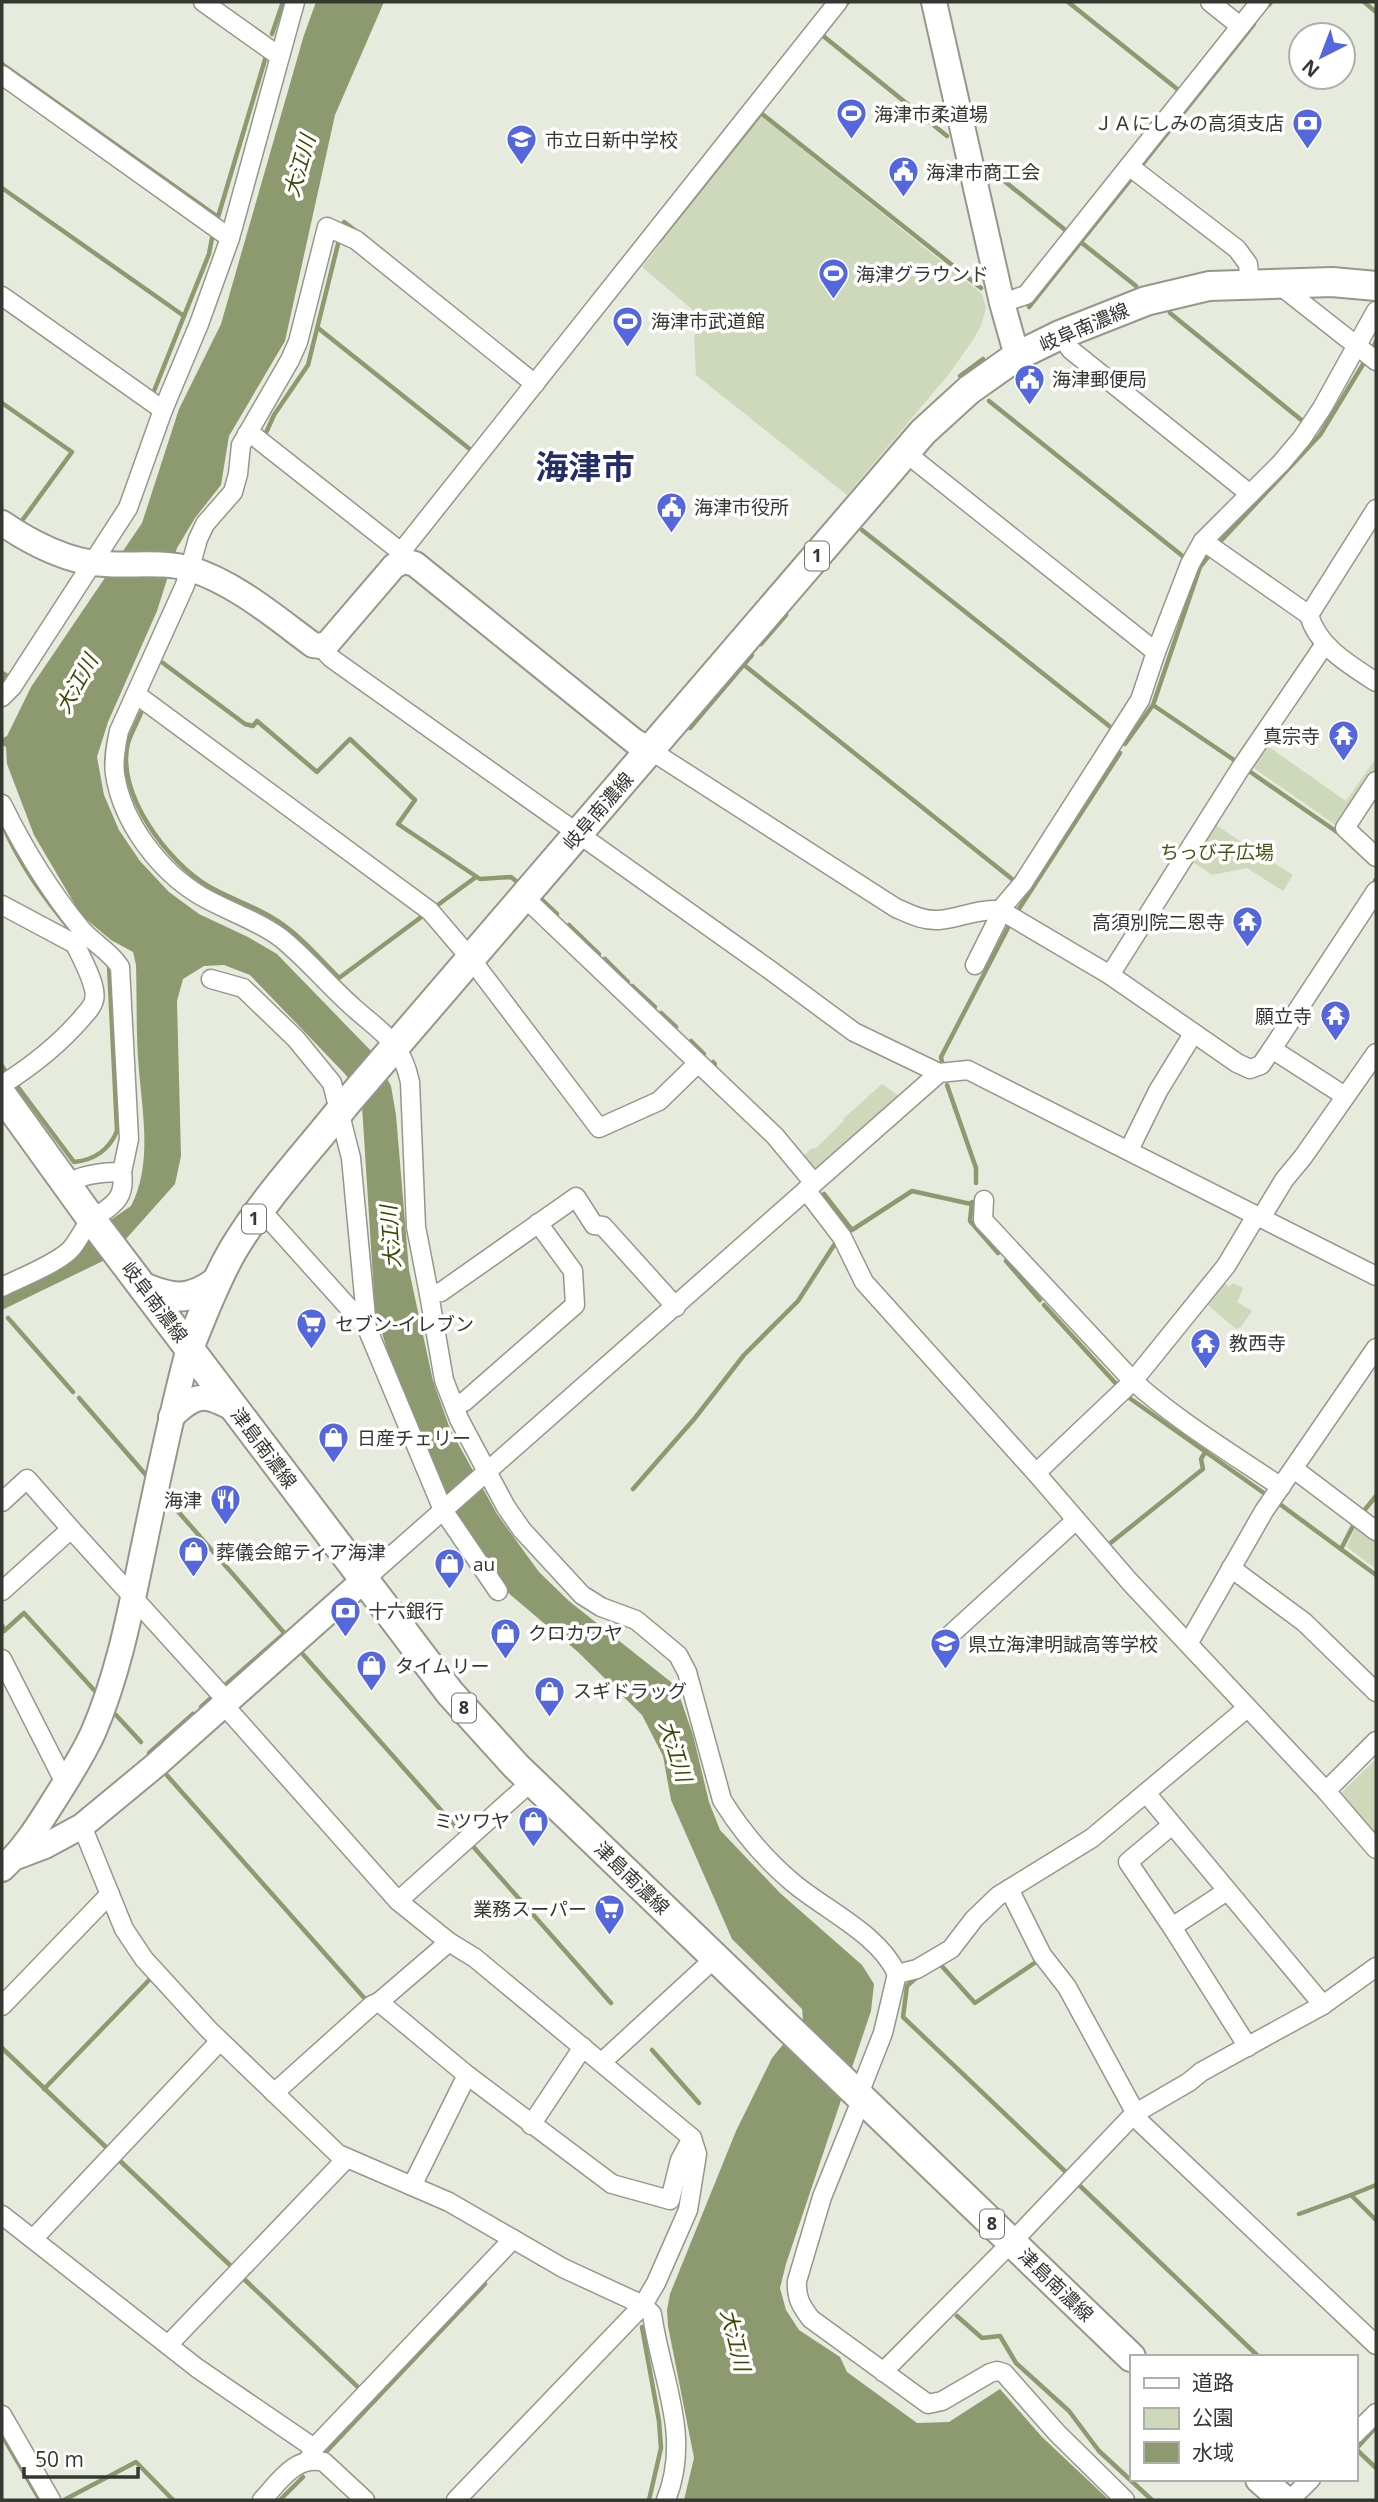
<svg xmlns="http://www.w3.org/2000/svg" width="1378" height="2502" viewBox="0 0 1378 2502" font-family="'Open Sans','Noto Sans JP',sans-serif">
  <rect width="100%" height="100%" fill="#e7ebdd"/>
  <g fill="#ced8ba">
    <polygon points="761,116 982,294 986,308 981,326 973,340 949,374 847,495 696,375 694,336 706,321 642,267"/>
    <polygon points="1266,745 1346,801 1376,758 1376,772 1338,827 1251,766"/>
    <polygon points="1211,822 1293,875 1283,891 1247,868 1212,875 1188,859"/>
    <polygon points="882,1084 899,1096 813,1171 801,1158 812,1148 815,1149 844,1121 843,1119"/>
    <polygon points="1221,1280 1229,1287 1233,1283 1243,1288 1237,1302 1252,1311 1241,1327 1236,1329 1208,1305 1207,1300"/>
    <polygon points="1356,1525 1376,1541 1376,1569 1347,1547"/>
    <polygon points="1376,1759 1376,1838 1341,1799 1340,1794"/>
  </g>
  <path fill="#8d9a70" d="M316,2H384L335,115L285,341L229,436L221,485L195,518L177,548L157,611L108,722L97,757L104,795L119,830L140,861L169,892L199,914L248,937L277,954L374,1054L391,1086L396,1115L409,1270L433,1381L450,1429L497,1514L539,1572L569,1601L676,1686L693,1735L709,1802L720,1830L780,1893L862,1965L874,1984L871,2011L786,2264L780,2288L786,2310L799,2330L840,2357L847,2372L917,2423L949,2422L1000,2389L1042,2437L1109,2500H684L694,2458L668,2326L667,2310L670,2294L736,2131L772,2058L803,2020L802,2009L732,1939L671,1800L663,1756L642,1715L578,1652L507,1592L445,1495L395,1376L375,1310L362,1106L358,1091L345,1074L250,975L224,965L204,966L183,979L177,1001L181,1156L175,1184L109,1258L2,1310V1294L131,1206C154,1161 141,1107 138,1057C136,1027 137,996 136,965L133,952L111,940L81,915L34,835L7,764L6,747L2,745L3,738L7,736L31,687L142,523L179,409L221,324L304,35Z"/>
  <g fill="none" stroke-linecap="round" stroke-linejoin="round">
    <g stroke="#8d9a70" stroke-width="4.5">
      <polyline points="1068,2 1181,92"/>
      <polyline points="1364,2 1376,12"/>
      <polyline points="1269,5 1271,2"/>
      <polyline points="842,10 848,2"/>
      <polyline points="824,33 822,35 947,136"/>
      <polyline points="272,34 283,2"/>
      <polyline points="2,64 218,217 267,53"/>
      <polyline points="761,113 981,288"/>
      <polyline points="1141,166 1254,24"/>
      <polyline points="993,172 1069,233"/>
      <polyline points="2,188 184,316 154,391"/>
      <polyline points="343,226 344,222 356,231"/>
      <polyline points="659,241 761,113"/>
      <polyline points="1082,243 1136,286"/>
      <polyline points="1029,307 1131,179"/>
      <polyline points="1170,313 1305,423"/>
      <polyline points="184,316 209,254 212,238"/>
      <polyline points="318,328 471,450"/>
      <polyline points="1372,351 1376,341"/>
      <polyline points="960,376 983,359"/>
      <polyline points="989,401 1185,558"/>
      <polyline points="2,403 72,452 21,522"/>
      <polyline points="265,435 274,415 308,365 339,240"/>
      <polyline points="862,530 1113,729"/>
      <polyline points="1219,543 1320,435 1365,361"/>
      <polyline points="761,644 786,615"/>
      <polyline points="163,663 245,724 253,726 257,721 317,772 350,739 415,800 398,824 480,879 511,877 516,881"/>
      <polyline points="744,665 1012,879"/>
      <polyline points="2,673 6,675 2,680"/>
      <polyline points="1153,705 1234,760"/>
      <path d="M141,713C137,723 131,733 128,743C115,793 168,862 208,886C230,899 255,906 276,920C300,935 319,958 339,978L424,915"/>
      <polyline points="690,728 752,655"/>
      <polyline points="1125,744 1153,705 1200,567 1211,553"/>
      <polyline points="1249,771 1337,832"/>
      <path d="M2,823C18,862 42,895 69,928"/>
      <polyline points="1371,888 1376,879"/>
      <polyline points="541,899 557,914"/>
      <polyline points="435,907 476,877"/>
      <polyline points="1015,915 1120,753"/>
      <polyline points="569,925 599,954"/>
      <polyline points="605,959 628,982"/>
      <polyline points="632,986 655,1007"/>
      <polyline points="661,1013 676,1027"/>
      <polyline points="691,1041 704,1054"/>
      <polyline points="713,1062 715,1064"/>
      <polyline points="942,1062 941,1057 1011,922"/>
      <polyline points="2,1066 8,1075"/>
      <path d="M15,1083L74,1162C95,1160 109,1150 117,1131L109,965L106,962"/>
      <polyline points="947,1085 976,1168 976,1183"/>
      <polyline points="824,1194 852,1230 912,1191 971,1204"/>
      <polyline points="972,1202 970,1221 998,1253"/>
      <polyline points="1006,1261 1040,1300"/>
      <polyline points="1044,1305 1119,1387"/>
      <polyline points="8,1318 73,1392"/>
      <polyline points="1128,1397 1268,1496"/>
      <polyline points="79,1398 146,1475"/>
      <polyline points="633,1489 695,1418 744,1355 798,1301 836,1242"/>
      <polyline points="168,1500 286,1635"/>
      <polyline points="1277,1502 1376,1575"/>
      <polyline points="1363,1512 1376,1496"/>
      <polyline points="1108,1545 1203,1469 1201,1459 1206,1451"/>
      <polyline points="1341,1549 1355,1522"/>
      <polyline points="2,1625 4,1631 24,1613 94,1690"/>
      <polyline points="300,1651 463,1835"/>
      <polyline points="223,1687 285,1633"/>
      <polyline points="201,1707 213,1696"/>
      <polyline points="116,1715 141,1742"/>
      <polyline points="149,1753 193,1714"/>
      <polyline points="164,1772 366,2000"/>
      <polyline points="470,1843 611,2003"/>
      <polyline points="937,1966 940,1964 975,2003 1036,1962"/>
      <polyline points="917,1977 907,1986 903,2017 1069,2175"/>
      <polyline points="2,2048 109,2150"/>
      <polyline points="652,2050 699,2103"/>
      <polyline points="44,2089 152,1977"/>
      <polyline points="118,2159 233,2268"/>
      <polyline points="1078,2184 1259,2357"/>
      <polyline points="1351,2195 1376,2185"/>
      <polyline points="1299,2214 1351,2195 1376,2220"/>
      <polyline points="244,2279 361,2390"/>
      <polyline points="957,2316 982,2338 1000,2336 1016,2363 1069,2411 1099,2451 1152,2500"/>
      <polyline points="642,2327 659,2421 661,2448 649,2500"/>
      <polyline points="1376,2427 1356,2449 1376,2468"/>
      <polyline points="2,2435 40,2500"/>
      <polyline points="326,2452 485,2284"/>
      <polyline points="64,2500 136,2462 173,2500"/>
      <polyline points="280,2500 303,2477"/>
    </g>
    <defs>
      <g id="street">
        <polyline points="203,2 279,56"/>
        <polyline points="1210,2 1240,26"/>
        <polyline points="2,75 230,238"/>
        <polyline points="1129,166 1260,2"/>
        <polyline points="1283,283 1287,291 1376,361"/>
        <polyline points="2,296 163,410"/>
        <polyline points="1002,303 1026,295 1129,166 1237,249 1248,264 1250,284"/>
        <polyline points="1060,335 1071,350 1250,494"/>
        <polyline points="247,434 254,436 401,552"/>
        <polyline points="906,453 1156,652 1140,700 1023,883 1000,910 996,923 975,965"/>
        <path d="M1376,509L1309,615C1318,647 1350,665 1376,682"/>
        <polyline points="1203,541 1309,615"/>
        <polyline points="404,561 401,552 838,2"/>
        <polyline points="320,646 331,658 770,970 854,1032 939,1073"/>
        <polyline points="1156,652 1190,564 1203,541 1281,463 1302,438 1322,408 1376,311"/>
        <polyline points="137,695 430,911 471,959 599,1128 659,1101 698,1063"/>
        <polyline points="2,697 12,687 128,508 163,410 199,324 230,238 295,2"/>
        <path d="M650,750L896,908C910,914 923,921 939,920C961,918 975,909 1000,910L1110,975L1237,1063L1250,1069L1261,1065L1272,1049L1345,1096"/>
        <polyline points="1376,781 1345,828 1376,857"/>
        <path d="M2,804C24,849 49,890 81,929C93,943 110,951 120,967L129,1139L122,1172C105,1172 82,1174 67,1184"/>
        <polyline points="524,897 775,1136 814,1183"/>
        <polyline points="2,905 75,944 84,936"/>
        <polyline points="1110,975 1240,769 1325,644"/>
        <polyline points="211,979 243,988 296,1039 332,1083 351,1158 367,1328 443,1510 498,1591"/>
        <polyline points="1272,1049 1376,891"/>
        <path d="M2,1085C32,1066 58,1046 82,1018C86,1013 93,1007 94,1000C98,987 81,957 75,944"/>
        <polyline points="1129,1150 1158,1091 1193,1034"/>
        <polyline points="806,1190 842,1237 864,1282 1036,1473 1129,1581 1326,1791 1376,1849"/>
        <path d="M984,1200L983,1220L1133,1381C1179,1422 1231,1453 1281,1487"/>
        <polyline points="261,1210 367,1328"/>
        <polyline points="1261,1218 1284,1180 1303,1157 1376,1053"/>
        <path d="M2,1287C20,1278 56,1264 70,1250C79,1241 83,1227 93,1219C112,1205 126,1200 122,1172"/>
        <path d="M429,1294L416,1227L410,1082C401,1041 383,1034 354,1008C329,986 307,959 281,938C257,920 227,911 201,896C159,871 122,822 115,774C113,760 116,745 119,731L185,585L198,539L205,524L233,492L238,474L241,445L290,360L298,342L327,227L356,240L535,384"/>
        <path d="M676,1307L603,1226L594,1225L576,1197L441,1292L429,1294L444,1380L459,1419L506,1507L522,1530L582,1595L601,1607L636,1620L678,1655L687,1672L722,1800C740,1829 765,1859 792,1882C825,1910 879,1934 897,1974"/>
        <polyline points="453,1403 464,1402 575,1305 573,1271 538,1223"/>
        <polyline points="1294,1469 1376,1531"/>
        <polyline points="1036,1473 1133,1381 1226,1266 1256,1216"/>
        <polyline points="2,1502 27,1479 71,1529 2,1591"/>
        <polyline points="71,1529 227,1701"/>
        <polyline points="1231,1568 1304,1622 1376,1692"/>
        <polyline points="364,1580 939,1073 968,1070 1376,1276"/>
        <polyline points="949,1636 1076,1520"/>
        <polyline points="1188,1644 1264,1511 1376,1348"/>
        <polyline points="2,1659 65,1783"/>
        <polyline points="223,1704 398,1901 449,1942 475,1958 692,2138 697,2154 688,2210 656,2283 643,2305 456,2500"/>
        <polyline points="1326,1791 1376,1741"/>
        <polyline points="1146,1793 1323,2005"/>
        <path d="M82,1826L124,1929L144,1959L209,2030L338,2154L449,2202L563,2268L643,2305L652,2314C661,2379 692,2435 666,2500"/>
        <polyline points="1009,1889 1042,1955 1067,1987 1141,2123 1376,2345"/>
        <polyline points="1227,1891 1172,1927 1248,2047"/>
        <polyline points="398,1901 532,1781"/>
        <polyline points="1172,1927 1128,1862 1172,1825"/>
        <polyline points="449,1942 379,2002 467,2075 612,2184 670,2200 680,2160 692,2138"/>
        <polyline points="2,2006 110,1894"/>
        <polyline points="602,2062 715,1958"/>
        <polyline points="274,2093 372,2005 379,2002"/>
        <polyline points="859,2094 883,2033 897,1974 917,1969 951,1949 974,1919 998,1896 1092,1838 1247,1708"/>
        <path d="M862,2098L822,2197L797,2281C796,2298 801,2306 811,2319L928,2404L942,2401L990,2373L997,2371L1004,2373L1057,2433L1125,2500"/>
        <polyline points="531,2125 583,2047"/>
        <polyline points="412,2186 467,2075"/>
        <polyline points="2,2215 197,2368 314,2448"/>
        <polyline points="33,2239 220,2041"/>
        <polyline points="168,2345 347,2158"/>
        <polyline points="883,2372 1012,2242 1134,2114 1189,2082 1201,2072 1323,2005 1376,1967"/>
        <polyline points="2,2415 51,2500"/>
        <polyline points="1355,2434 1376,2413"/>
        <polyline points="308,2461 314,2448 513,2239"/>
        <path d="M262,2500C278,2483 296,2454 324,2462L365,2500"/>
        <polyline points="1290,2500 1311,2479"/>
      </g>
      <g id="secondary">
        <polyline points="934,2 1002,303 1017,356"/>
        <path d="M2,523C31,543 70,563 105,564C133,566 164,561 191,569C237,584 275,617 313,645L320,646L328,643L394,566L404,561L415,564L634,741L650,750"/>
        <path d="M171,1417C196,1393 204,1393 234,1409"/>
        <polyline points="16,1857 45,1846 82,1826 157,1764 364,1580"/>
        <path d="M2,1869C23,1850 38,1826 53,1802C67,1780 82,1757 93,1733C117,1678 129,1618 141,1560C156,1488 170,1418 189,1348"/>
      </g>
      <g id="primary">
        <polyline points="2,1095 95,1224 450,1693 516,1766 1131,2357"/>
        <path d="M143,1287C173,1299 188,1302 216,1282"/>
        <path d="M189,1348C203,1314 215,1281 233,1250C264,1198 307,1153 344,1106L923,432L969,390L1017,356L1060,335L1146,301L1209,286L1332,282L1376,286"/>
        <polyline points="1260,2479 1284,2500"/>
      </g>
    </defs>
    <use href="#street" stroke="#94988b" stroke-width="21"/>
    <use href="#secondary" stroke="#94988b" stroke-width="28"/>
    <use href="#primary" stroke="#94988b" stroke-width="32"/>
    <use href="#street" stroke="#fff" stroke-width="18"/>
    <use href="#secondary" stroke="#fff" stroke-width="24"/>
    <use href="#primary" stroke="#fff" stroke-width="28"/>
  </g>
  <defs>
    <symbol id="stadium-pin" viewBox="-11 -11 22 30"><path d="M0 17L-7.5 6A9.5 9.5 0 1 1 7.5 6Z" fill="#5467dd" stroke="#fff"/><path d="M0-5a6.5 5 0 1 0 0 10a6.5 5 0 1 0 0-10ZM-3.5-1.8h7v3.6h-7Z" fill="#fff"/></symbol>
    <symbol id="bank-pin" viewBox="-11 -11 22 30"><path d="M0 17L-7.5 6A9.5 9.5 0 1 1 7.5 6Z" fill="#5467dd" stroke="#fff"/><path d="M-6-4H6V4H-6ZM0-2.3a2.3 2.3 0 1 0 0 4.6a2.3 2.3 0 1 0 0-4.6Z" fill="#fff"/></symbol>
    <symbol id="school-pin" viewBox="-11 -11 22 30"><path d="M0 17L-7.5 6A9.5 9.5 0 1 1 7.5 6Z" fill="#5467dd" stroke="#fff"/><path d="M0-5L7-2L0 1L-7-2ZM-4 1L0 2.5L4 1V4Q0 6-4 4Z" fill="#fff"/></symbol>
    <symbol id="civic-pin" viewBox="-11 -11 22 30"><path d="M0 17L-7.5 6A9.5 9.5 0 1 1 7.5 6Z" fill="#5467dd" stroke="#fff"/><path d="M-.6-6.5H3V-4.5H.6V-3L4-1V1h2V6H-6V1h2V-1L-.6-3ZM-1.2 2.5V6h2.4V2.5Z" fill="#fff"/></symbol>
    <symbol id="temple-pin" viewBox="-11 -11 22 30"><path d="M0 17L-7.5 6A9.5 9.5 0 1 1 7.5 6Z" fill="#5467dd" stroke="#fff"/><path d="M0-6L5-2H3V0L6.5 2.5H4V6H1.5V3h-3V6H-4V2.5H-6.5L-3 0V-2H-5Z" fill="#fff"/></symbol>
    <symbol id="supermarket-pin" viewBox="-11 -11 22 30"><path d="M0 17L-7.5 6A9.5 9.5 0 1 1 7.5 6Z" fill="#5467dd" stroke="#fff"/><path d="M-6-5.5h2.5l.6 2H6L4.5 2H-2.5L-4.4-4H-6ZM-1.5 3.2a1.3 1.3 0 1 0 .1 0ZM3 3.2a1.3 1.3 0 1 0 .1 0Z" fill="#fff"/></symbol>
    <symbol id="shop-pin" viewBox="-11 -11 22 30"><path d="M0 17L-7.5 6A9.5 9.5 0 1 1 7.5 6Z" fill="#5467dd" stroke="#fff"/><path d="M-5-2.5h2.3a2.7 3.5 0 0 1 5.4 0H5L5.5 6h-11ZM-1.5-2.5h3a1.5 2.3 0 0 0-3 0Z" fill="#fff"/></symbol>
    <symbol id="restaurant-pin" viewBox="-11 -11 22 30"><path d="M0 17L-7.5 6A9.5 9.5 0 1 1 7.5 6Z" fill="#5467dd" stroke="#fff"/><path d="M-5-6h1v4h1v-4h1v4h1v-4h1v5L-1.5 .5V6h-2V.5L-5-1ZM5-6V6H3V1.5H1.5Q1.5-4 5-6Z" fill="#fff"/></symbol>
  </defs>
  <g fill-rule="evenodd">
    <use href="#stadium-pin" x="834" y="96" width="35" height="47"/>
    <use href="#bank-pin" x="1290" y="106" width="35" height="47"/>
    <use href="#school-pin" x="504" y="122" width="35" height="47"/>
    <use href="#civic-pin" x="886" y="154" width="35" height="47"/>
    <use href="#stadium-pin" x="816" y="256" width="35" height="47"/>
    <use href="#stadium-pin" x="610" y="304" width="35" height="47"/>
    <use href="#civic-pin" x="1012" y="362" width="35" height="47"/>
    <use href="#civic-pin" x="654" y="490" width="35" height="47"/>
    <use href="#temple-pin" x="1326" y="718" width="35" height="47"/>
    <use href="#temple-pin" x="1230" y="904" width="35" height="47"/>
    <use href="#temple-pin" x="1318" y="998" width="35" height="47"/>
    <use href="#supermarket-pin" x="294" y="1306" width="35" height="47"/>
    <use href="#temple-pin" x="1188" y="1326" width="35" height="47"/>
    <use href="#shop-pin" x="316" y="1420" width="35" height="47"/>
    <use href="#restaurant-pin" x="208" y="1482" width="35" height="47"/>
    <use href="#shop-pin" x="176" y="1534" width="35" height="47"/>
    <use href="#shop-pin" x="432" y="1546" width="35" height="47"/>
    <use href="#bank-pin" x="328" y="1594" width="35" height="47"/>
    <use href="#shop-pin" x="488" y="1616" width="35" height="47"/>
    <use href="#school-pin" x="928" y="1626" width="35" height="47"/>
    <use href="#shop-pin" x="354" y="1648" width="35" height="47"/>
    <use href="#shop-pin" x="532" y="1674" width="35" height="47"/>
    <use href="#shop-pin" x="516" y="1804" width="35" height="47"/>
    <use href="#supermarket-pin" x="592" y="1892" width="35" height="47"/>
  </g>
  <g text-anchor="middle" stroke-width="7" stroke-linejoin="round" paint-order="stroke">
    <g fill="#fff" stroke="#72736f" stroke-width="2">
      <rect x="805" y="541.5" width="24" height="29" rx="5"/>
      <rect x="242" y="1204.5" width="24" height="29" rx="5"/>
      <rect x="452" y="1693.5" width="24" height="29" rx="5"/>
      <rect x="980" y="2209.5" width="24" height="29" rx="5"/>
    </g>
    <g font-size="18" font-weight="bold" fill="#353731">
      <text x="817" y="562">1</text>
      <text x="254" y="1225">1</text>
      <text x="464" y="1714">8</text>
      <text x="992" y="2230">8</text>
    </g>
    <g font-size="19" fill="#353731" stroke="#fff" text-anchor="start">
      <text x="874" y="121">海津市柔道場</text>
      <text x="1284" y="130" text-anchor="end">ＪＡにしみの高須支店</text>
      <text x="545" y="147">市立日新中学校</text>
      <text x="926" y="179">海津市商工会</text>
      <text x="856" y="281">海津グラウンド</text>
      <text x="651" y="328">海津市武道館</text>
      <text x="1052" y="386">海津郵便局</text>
      <text x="694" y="514">海津市役所</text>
      <text x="1320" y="743" text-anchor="end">真宗寺</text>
      <text x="1225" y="929" text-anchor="end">高須別院二恩寺</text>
      <text x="1312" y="1023" text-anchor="end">願立寺</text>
      <text x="335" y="1331">セブン-イレブン</text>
      <text x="1229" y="1350">教西寺</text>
      <text x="357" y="1445">日産チェリー</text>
      <text x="202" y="1507" text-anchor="end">海津</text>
      <text x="216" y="1559">葬儀会館ティア海津</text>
      <text x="473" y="1571">au</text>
      <text x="368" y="1618">十六銀行</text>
      <text x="528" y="1640">クロカワヤ</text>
      <text x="968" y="1651">県立海津明誠高等学校</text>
      <text x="395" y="1673">タイムリー</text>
      <text x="573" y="1698">スギドラッグ</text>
      <text x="510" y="1828" text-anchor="end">ミツワヤ</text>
      <text x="587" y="1916" text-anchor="end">業務スーパー</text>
    </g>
    <g font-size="19" fill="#353731" stroke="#fff">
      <text transform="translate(1084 327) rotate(-23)" y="7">岐阜南濃線</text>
      <text transform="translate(598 811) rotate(-49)" y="7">岐阜南濃線</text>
      <text transform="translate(155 1302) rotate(53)" y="7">岐阜南濃線</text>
      <text transform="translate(264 1448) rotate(53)" y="7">津島南濃線</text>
      <text transform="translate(632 1878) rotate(44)" y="7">津島南濃線</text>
      <text transform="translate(1056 2285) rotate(44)" y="7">津島南濃線</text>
    </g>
    <g font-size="19" fill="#455513" stroke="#fff">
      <text x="1217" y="859">ちっび子広場</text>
    </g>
    <g font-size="21" font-style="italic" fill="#3a4901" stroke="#fff">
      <text transform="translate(300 166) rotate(-74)" y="7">大江川</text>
      <text transform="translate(77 684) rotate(-61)" y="7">大江川</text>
      <text transform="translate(391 1237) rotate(-94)" y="7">大江川</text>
      <text transform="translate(675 1751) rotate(73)" y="7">大江川</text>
      <text transform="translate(735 2340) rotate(76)" y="7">大江川</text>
    </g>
    <g font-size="33" font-weight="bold" fill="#242d66" stroke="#fff">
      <text x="585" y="479">海津市</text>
    </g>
  </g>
  <rect width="1378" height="2502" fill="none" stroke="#353731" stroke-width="7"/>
  <rect x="1130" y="2355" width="228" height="126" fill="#ffffff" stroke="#aeafad" stroke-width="2"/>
  <rect x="1144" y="2378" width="35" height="10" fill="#ffffff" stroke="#aeafad" stroke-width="2"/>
  <text x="1192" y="2390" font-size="21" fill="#353731">道路</text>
  <rect x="1144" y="2408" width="35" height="21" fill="#ced8ba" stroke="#aeafad" stroke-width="2"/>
  <text x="1192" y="2425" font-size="21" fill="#353731">公園</text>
  <rect x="1144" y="2442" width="35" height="21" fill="#8d9a70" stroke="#aeafad" stroke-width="2"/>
  <text x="1192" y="2460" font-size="21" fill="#353731">水域</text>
  <g transform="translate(1322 56) rotate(222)"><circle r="33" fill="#ffffff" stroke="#aeafad" stroke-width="2"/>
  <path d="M0-5L12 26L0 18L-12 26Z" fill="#5467dd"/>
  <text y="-10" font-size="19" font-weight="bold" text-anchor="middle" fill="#353731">N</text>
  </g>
  <path d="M24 2467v10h114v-10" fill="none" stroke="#353731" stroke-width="3.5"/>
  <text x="35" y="2467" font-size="21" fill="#353731" stroke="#ffffff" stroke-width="5" paint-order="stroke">50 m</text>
</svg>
